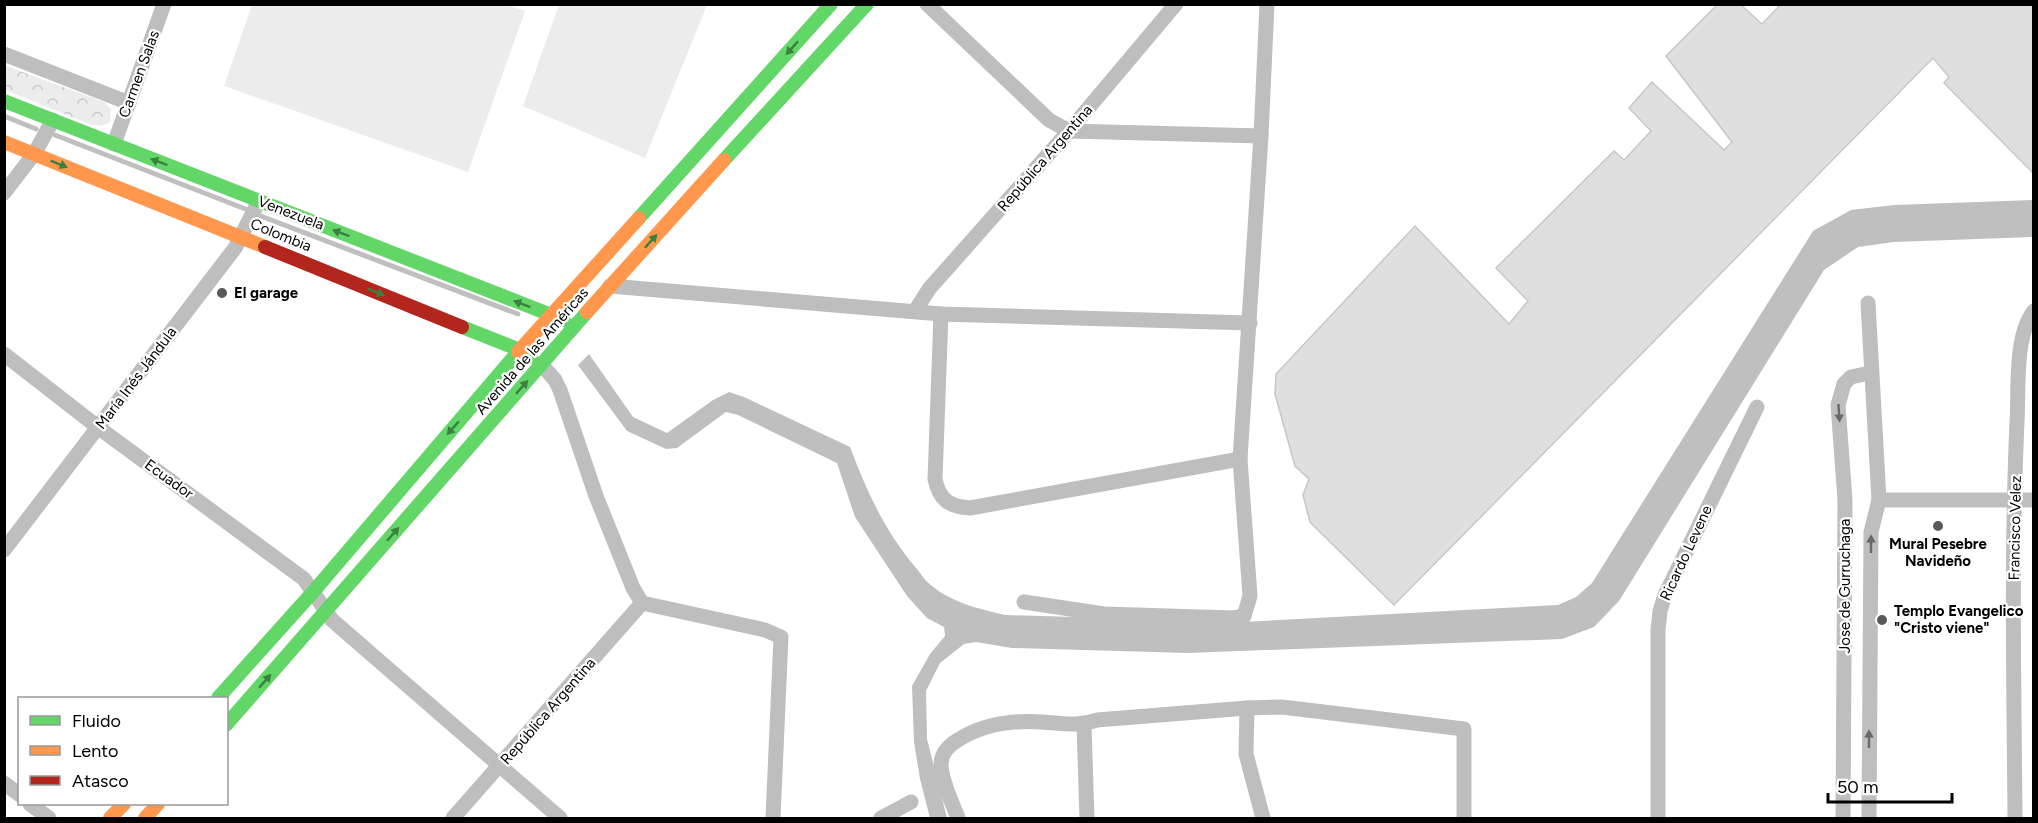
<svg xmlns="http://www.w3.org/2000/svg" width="2038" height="823" viewBox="0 0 2038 823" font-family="Figtree,sans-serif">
  <defs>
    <pattern id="park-crowns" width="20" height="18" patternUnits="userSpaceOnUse" patternTransform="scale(1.5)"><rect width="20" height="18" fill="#ececec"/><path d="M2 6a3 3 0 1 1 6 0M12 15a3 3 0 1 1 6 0" fill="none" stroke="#c9c9c9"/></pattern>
  </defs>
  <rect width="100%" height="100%" fill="#fff"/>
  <g fill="#ececec">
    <polygon points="508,5 525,11 468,172 224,86 252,5"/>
    <polygon points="559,5 707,5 645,158 523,106"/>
  </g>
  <polygon fill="url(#park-crowns)" points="4,65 104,102 111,109 110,122 101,126 89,124 5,90"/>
  <path fill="#bfbfbf" d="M2033,200V237L1894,242L1858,247L1824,270L1619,601L1594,627L1562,639L1187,653L1012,648L976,642L964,644L940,663L926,691L927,739L947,818H930L920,779L914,742L912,686L930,654L945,636L944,627L927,618L907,596L855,517L837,463L738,415L726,412L677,448L666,449L627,431L578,365L589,354L633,417L667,433L713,400L729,392L744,397L850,447C867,492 885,532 917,569C921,574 926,582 932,586C953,603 980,609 1005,615L1243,622L1558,605L1576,597L1592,583L1813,231L1851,210L1894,205Z"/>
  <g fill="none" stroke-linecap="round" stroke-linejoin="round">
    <g stroke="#bfbfbf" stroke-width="5">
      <polyline points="4,116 36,129"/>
      <polyline points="55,135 248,210"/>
      <polyline points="258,215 518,314"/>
    </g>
  </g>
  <polygon fill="#dfdfdf" stroke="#c7c7c7" stroke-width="1.5" points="1718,4 1740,4 1762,24 1781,4 2034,4 2034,174 1944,83 1949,77 1933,58 1394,605 1310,522 1303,495 1309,479 1295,466 1275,394 1276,374 1415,226 1509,324 1528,301 1496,268 1614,151 1624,160 1651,131 1629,108 1652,82 1724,150 1732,142 1666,56"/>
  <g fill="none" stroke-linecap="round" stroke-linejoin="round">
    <g stroke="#bebebe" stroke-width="15">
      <polyline points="927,4 1049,120 1069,131 1261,136"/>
      <polyline points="4,54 129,103"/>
      <polyline points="114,144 164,4"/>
      <polyline points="4,193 34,154 53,120"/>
      <polyline points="610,286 941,314 1250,323"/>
      <polyline points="1868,303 1879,500 1871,532 1869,818"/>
      <polyline points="915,311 929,289 1069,131 1176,4"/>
      <path d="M941,314L935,479C939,499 949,507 970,508L1240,459"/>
      <polyline points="4,354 99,428 304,579 332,620 560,818"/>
      <polyline points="542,365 555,380 560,390 596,496 633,588 642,603 765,630 781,637 773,818"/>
      <polyline points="1879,500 2034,500"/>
      <polyline points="4,550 235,248 259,201"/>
      <polyline points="1024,602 1104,614 1233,618 1244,616 1250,596 1240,459 1261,136 1267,4"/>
      <polyline points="1247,708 1246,754 1263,818"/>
      <polyline points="1084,725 1087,818"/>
      <polyline points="4,783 20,795"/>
      <polyline points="30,804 49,818"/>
      <polyline points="453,818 642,603"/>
      <polyline points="881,818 911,802"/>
      <path d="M958,818C952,802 942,783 941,765C941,753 948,746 958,740C983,724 1013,720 1042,722C1062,723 1078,727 1097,720L1247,708L1282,707L1464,729V818"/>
      <polyline points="1658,818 1658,630 1660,611 1665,595 1757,407"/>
      <polyline points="1843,818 1845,500 1838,405 1844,384 1851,377 1870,373"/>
      <path d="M2015,818C2014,687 2011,554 2017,422C2019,391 2014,336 2034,311"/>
    </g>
    <g stroke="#63d668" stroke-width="14">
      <polyline points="4,101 564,320"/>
      <polyline points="724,160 867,4"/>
      <polyline points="639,218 831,4"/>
      <polyline points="462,327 520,350 531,357"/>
      <polyline points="218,698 313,592 518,352"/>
      <polyline points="226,725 587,312"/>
    </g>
    <g stroke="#ff974d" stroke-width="14">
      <polyline points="4,142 265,247"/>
      <polyline points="587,312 724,160"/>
      <polyline points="518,352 639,218"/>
      <polyline points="110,818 124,804"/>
      <polyline points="145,818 158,804"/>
    </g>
    <polyline stroke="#b3261e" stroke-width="14" points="265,247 462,327"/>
  </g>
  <defs><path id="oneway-solid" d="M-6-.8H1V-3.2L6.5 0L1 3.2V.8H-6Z" transform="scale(1.5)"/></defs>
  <g fill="#3b803e">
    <use href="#oneway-solid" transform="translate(792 48) rotate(132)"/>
    <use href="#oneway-solid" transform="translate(159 162) rotate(-159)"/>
    <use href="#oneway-solid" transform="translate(59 164) rotate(22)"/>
    <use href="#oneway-solid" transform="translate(341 233) rotate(-159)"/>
    <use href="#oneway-solid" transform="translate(651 241) rotate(-48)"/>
    <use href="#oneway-solid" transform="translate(376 292) rotate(22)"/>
    <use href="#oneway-solid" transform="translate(522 304) rotate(-159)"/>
    <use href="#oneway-solid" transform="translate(522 387) rotate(-49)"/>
    <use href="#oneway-solid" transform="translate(453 428) rotate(131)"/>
    <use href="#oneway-solid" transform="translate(393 534) rotate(-49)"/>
    <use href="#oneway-solid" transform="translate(265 681) rotate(-49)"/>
  </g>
  <g fill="#686868">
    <use href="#oneway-solid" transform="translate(1839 413) rotate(86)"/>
    <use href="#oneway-solid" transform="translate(1871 544) rotate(-90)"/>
    <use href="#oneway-solid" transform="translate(1869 739) rotate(-90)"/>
  </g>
  <g fill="#595959" stroke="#fff" stroke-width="2">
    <circle cx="222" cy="293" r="6"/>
    <circle cx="1938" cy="526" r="6"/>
    <circle cx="1882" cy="620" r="6"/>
  </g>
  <g text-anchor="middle" stroke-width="4.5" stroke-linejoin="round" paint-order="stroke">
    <g font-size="15" fill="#000" stroke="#fff">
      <text transform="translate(139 74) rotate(-70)" y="5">Carmen Salas</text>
      <text transform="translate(1045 158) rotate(-49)" y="5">República Argentina</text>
      <text transform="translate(291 213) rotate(21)" y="5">Venezuela</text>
      <text transform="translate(281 235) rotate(22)" y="5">Colombia</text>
      <text transform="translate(532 351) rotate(-49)" y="5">Avenida de las Américas</text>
      <text transform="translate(136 378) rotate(-53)" y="5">María Inés Jándula</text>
      <text transform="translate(169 479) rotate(36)" y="5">Ecuador</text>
      <text transform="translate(2015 528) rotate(-89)" y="5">Francisco Velez</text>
      <text transform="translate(1686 553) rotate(-65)" y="5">Ricardo Levene</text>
      <text transform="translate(1845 586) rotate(-90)" y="5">Jose de Gurruchaga</text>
      <text transform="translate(548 711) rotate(-49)" y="5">República Argentina</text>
    </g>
    <g font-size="15" font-weight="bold" fill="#000" stroke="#fff" text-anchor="start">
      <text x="234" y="298">El garage</text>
      <text x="1938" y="549" text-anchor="middle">Mural Pesebre<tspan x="1938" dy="17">Navideño</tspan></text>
      <text x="1894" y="616">Templo Evangelico<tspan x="1894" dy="17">"Cristo viene"</tspan></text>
    </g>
  </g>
  <rect width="2038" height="823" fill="none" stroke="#000000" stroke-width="12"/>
  <rect x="18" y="697" width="210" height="108" fill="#ffffff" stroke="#999999" stroke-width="1.5"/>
  <rect x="30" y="716" width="30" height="9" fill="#63d668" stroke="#999999" stroke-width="1.5"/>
  <text x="72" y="727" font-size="18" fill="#000000">Fluido</text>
  <rect x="30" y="746" width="30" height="9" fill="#ff974d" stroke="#999999" stroke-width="1.5"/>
  <text x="72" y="757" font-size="18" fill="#000000">Lento</text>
  <rect x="30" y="776" width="30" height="9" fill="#b3261e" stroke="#999999" stroke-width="1.5"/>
  <text x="72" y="787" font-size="18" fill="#000000">Atasco</text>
  <path d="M1828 793v9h124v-9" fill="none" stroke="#000000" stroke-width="3"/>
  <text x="1837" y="793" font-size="18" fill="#000000" stroke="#ffffff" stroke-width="4.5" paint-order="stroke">50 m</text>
</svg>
